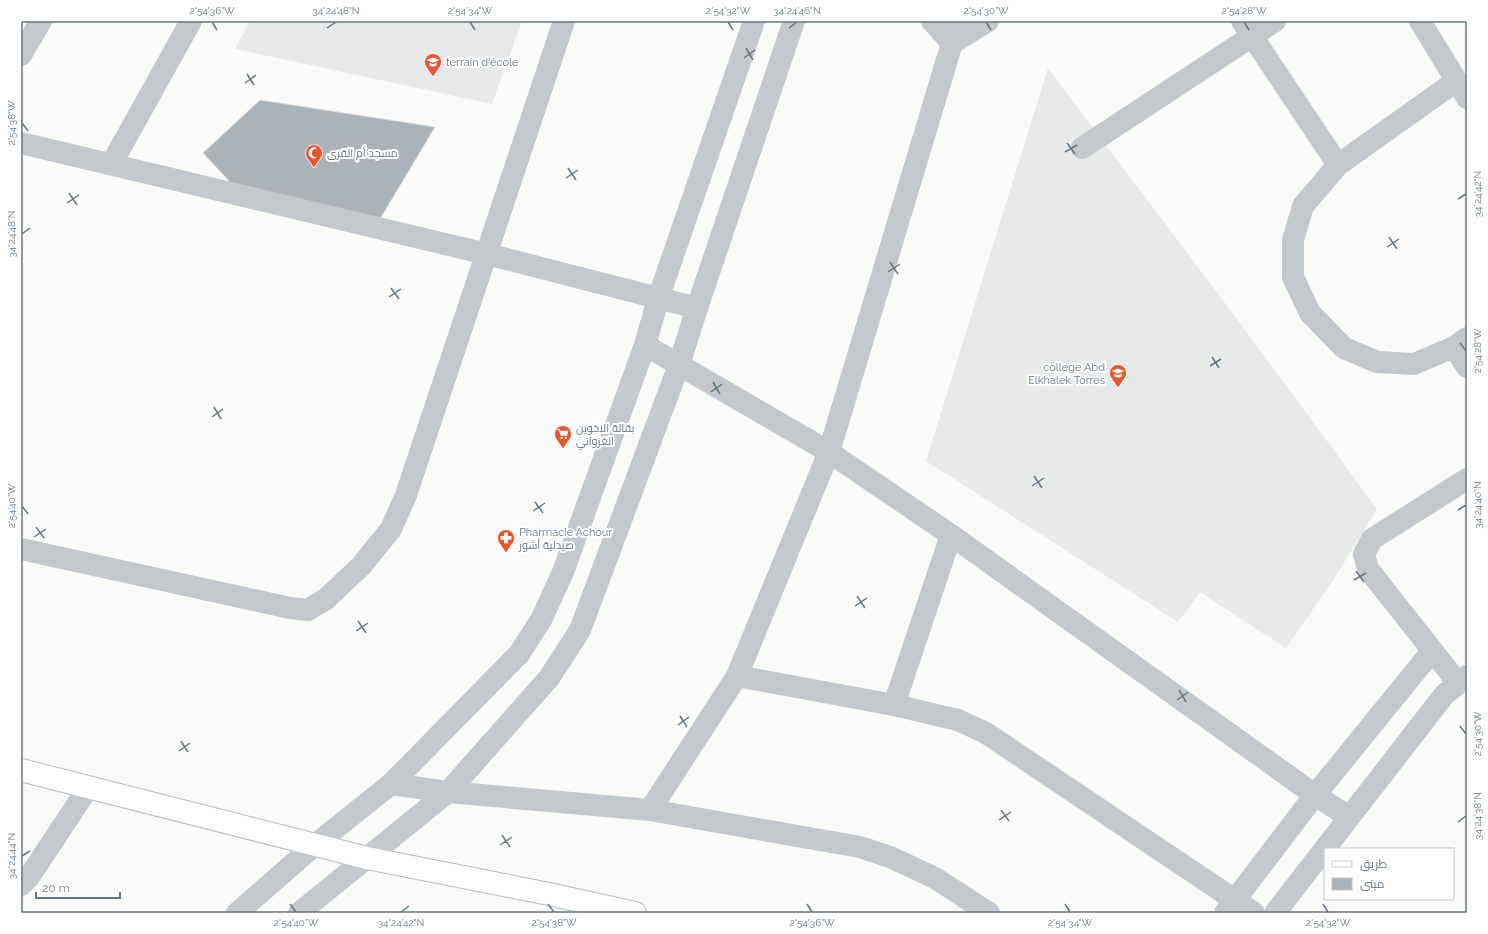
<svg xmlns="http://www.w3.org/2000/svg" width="1488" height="934" viewBox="0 0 1488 934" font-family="Raleway,Cairo,sans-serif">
  <rect width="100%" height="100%" fill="#fafaf8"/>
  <g fill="#e8e9e9">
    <polygon points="250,21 522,21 492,104 235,49"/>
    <polygon points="1048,68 1234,315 1377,509 1334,579 1286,648 1200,592 1178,622 926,461"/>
  </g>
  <polygon fill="#aab3b9" stroke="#dcdcda" points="260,100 435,127 380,219 231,183 203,153"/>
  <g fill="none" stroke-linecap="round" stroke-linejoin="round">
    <defs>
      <polyline id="secondary" points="21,770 367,858 549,894 635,913"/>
    </defs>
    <use href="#secondary" stroke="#b3babf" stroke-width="24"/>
    <g stroke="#c3c8cc" stroke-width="22">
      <polyline points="932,21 952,43 988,21"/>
      <polyline points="1242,21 1338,165"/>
      <polyline points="1420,21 1467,98"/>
      <polyline points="21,55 41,21"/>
      <polyline points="1456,81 1338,165 1303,206 1293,240 1293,277 1310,313 1344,348 1377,362 1414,364 1454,347 1467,338"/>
      <polyline points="21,143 487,254 697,308"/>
      <polyline points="1082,148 1275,21"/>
      <polyline points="112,163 191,21"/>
      <polyline points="645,345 829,452 951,535 1315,795 1349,817"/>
      <polyline points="1454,347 1467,367"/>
      <polyline points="21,549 290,608 308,610 326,599 361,566 391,529 406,495 564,21"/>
      <polyline points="737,676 894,705 958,720 986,733 1254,913"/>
      <polyline points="1458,683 1368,569 1364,554 1372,539 1467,479"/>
      <polyline points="894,705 951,535"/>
      <polyline points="391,784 448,792 650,810 860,847 890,857 935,878 989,913"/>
      <polyline points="650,810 737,676 829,452 952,43 961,21"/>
      <polyline points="21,885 29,877 88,788"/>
      <polyline points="1225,913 1315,795 1432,651"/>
      <polyline points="1275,913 1434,708 1444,695 1467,676"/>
    </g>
    <g stroke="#c3c8cc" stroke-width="22">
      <polyline points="237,913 316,844 391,784 519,654 541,620 563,572 645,345 658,299 754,21"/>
      <polyline points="299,913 448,792 549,678 580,630 679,365 697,308 794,21"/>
    </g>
    <use href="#secondary" stroke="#fff" stroke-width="22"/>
  </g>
  <path fill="none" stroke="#657683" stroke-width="1.5" d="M212,22L217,30M470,22L475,30M728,22L733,30M986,22L991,30M1244,22L1249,30M327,28L336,22M789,28L797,22M746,48L753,60M744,58L755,50M247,74L254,85M245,83L256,75M22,123L28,131M1067,143L1075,154M1065,152L1077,145M568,168L576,180M566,178L578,170M69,193L77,205M1458,199L1466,194M67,203L79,195M22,234L30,228M1389,237L1397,249M1387,247L1399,239M890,262L898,274M888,272L900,264M391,288L399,299M389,297L401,289M1460,343L1466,351M1212,357L1219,368M1210,366L1221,359M713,382L720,394M711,392L722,384M214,407L221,419M212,417L223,409M1034,476L1042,488M1032,486L1044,478M535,502L543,513M22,506L28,514M1458,510L1466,505M533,511L545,503M36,527L44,538M34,537L46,529M1356,571L1364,582M1354,580L1366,573M857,596L865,608M855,606L867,598M358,621L366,633M356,631L368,623M1179,690L1186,702M1177,700L1188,692M680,716L687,727M678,725L689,717M1460,726L1466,734M181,741L188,752M179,751L190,743M1001,810L1009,821M999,820L1011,812M1458,822L1466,816M502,835L510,847M500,845L512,837M22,856L30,851M290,904L296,912M548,904L554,912M807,904L812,912M1065,904L1070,912M1323,904L1328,912M401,912L409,906"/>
  <defs>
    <symbol id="school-pin" viewBox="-11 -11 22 30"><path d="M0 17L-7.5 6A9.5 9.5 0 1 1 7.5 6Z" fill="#e4572e" stroke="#fff"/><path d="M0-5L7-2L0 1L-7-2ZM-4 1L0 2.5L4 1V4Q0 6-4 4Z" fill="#fff"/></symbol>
    <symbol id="mosque-pin" viewBox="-11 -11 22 30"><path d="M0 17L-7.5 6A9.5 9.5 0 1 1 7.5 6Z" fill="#e4572e" stroke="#fff"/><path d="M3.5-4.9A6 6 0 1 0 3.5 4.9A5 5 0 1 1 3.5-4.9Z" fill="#fff"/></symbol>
    <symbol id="supermarket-pin" viewBox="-11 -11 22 30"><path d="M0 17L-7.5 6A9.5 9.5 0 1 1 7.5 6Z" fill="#e4572e" stroke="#fff"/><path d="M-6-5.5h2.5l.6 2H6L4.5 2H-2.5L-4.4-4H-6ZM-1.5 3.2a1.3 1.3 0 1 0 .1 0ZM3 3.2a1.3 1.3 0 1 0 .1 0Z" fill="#fff"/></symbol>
    <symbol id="pharmacy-pin" viewBox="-11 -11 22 30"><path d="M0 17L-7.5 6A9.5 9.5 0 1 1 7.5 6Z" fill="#e4572e" stroke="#fff"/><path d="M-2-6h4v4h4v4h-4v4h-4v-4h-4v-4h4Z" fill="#fff"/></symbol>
  </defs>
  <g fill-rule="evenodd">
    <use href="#school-pin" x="423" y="52" width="20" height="27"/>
    <use href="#mosque-pin" x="304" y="143" width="20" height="27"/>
    <use href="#school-pin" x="1108" y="363" width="20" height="27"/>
    <use href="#supermarket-pin" x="553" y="424" width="20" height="27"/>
    <use href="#pharmacy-pin" x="496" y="528" width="20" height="27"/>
  </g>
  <g text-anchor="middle" stroke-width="4" stroke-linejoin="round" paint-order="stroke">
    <g font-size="11" fill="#657683" stroke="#fff" text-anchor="start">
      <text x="446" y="66">terrain d'école</text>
      <text x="327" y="157">مسجد أم القرى</text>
      <text x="1105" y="371" text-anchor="end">college Abd<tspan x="1105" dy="13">Elkhalek Torres</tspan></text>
      <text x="576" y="432">بقالة الاخوين<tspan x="576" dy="13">الغزواني</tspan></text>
      <text x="519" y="536">Pharmacie Achour<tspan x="519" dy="13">صيدلية أشور</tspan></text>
    </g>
  </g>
  <rect width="1488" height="934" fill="none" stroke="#ffffff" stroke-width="44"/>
  <rect x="1324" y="848" width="130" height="52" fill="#ffffff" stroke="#c1c8cd"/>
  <rect x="1332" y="861" width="20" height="6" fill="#ffffff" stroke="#c1c8cd"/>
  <text x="1360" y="868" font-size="12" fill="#657683">طريق</text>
  <rect x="1332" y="878" width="20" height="12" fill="#aab3b9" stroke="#c1c8cd"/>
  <text x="1360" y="888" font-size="12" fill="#657683">مبنى</text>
  <path d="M36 892v6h84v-6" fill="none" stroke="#657683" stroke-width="2"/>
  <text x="42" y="892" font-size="12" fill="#657683" stroke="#ffffff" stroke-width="3" paint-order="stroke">20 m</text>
  <rect x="22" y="22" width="1444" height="890" fill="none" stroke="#657683" stroke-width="1.5"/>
  <g font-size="10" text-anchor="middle" fill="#657683">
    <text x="212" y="14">2°54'36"W</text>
    <text x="336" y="14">34°24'48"N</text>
    <text x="470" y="14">2°54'34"W</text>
    <text x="728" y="14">2°54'32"W</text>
    <text x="797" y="14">34°24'46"N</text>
    <text x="986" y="14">2°54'30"W</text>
    <text x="1244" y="14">2°54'28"W</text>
    <text transform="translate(11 123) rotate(-90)" y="4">2°54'38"W</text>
    <text transform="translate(1477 194) rotate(-90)" y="4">34°24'42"N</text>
    <text transform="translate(11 234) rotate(-90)" y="4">34°24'48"N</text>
    <text transform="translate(1477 351) rotate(-90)" y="4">2°54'28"W</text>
    <text transform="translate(1477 505) rotate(-90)" y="4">34°24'40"N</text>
    <text transform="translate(11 506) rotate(-90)" y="4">2°54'40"W</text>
    <text transform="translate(1477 734) rotate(-90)" y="4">2°54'30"W</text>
    <text transform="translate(1477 816) rotate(-90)" y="4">34°24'38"N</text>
    <text transform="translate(11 856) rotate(-90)" y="4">34°24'44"N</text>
    <text x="296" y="926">2°54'40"W</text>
    <text x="401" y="926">34°24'42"N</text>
    <text x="554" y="926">2°54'38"W</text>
    <text x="812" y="926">2°54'36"W</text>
    <text x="1070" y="926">2°54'34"W</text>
    <text x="1328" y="926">2°54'32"W</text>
  </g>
</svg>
